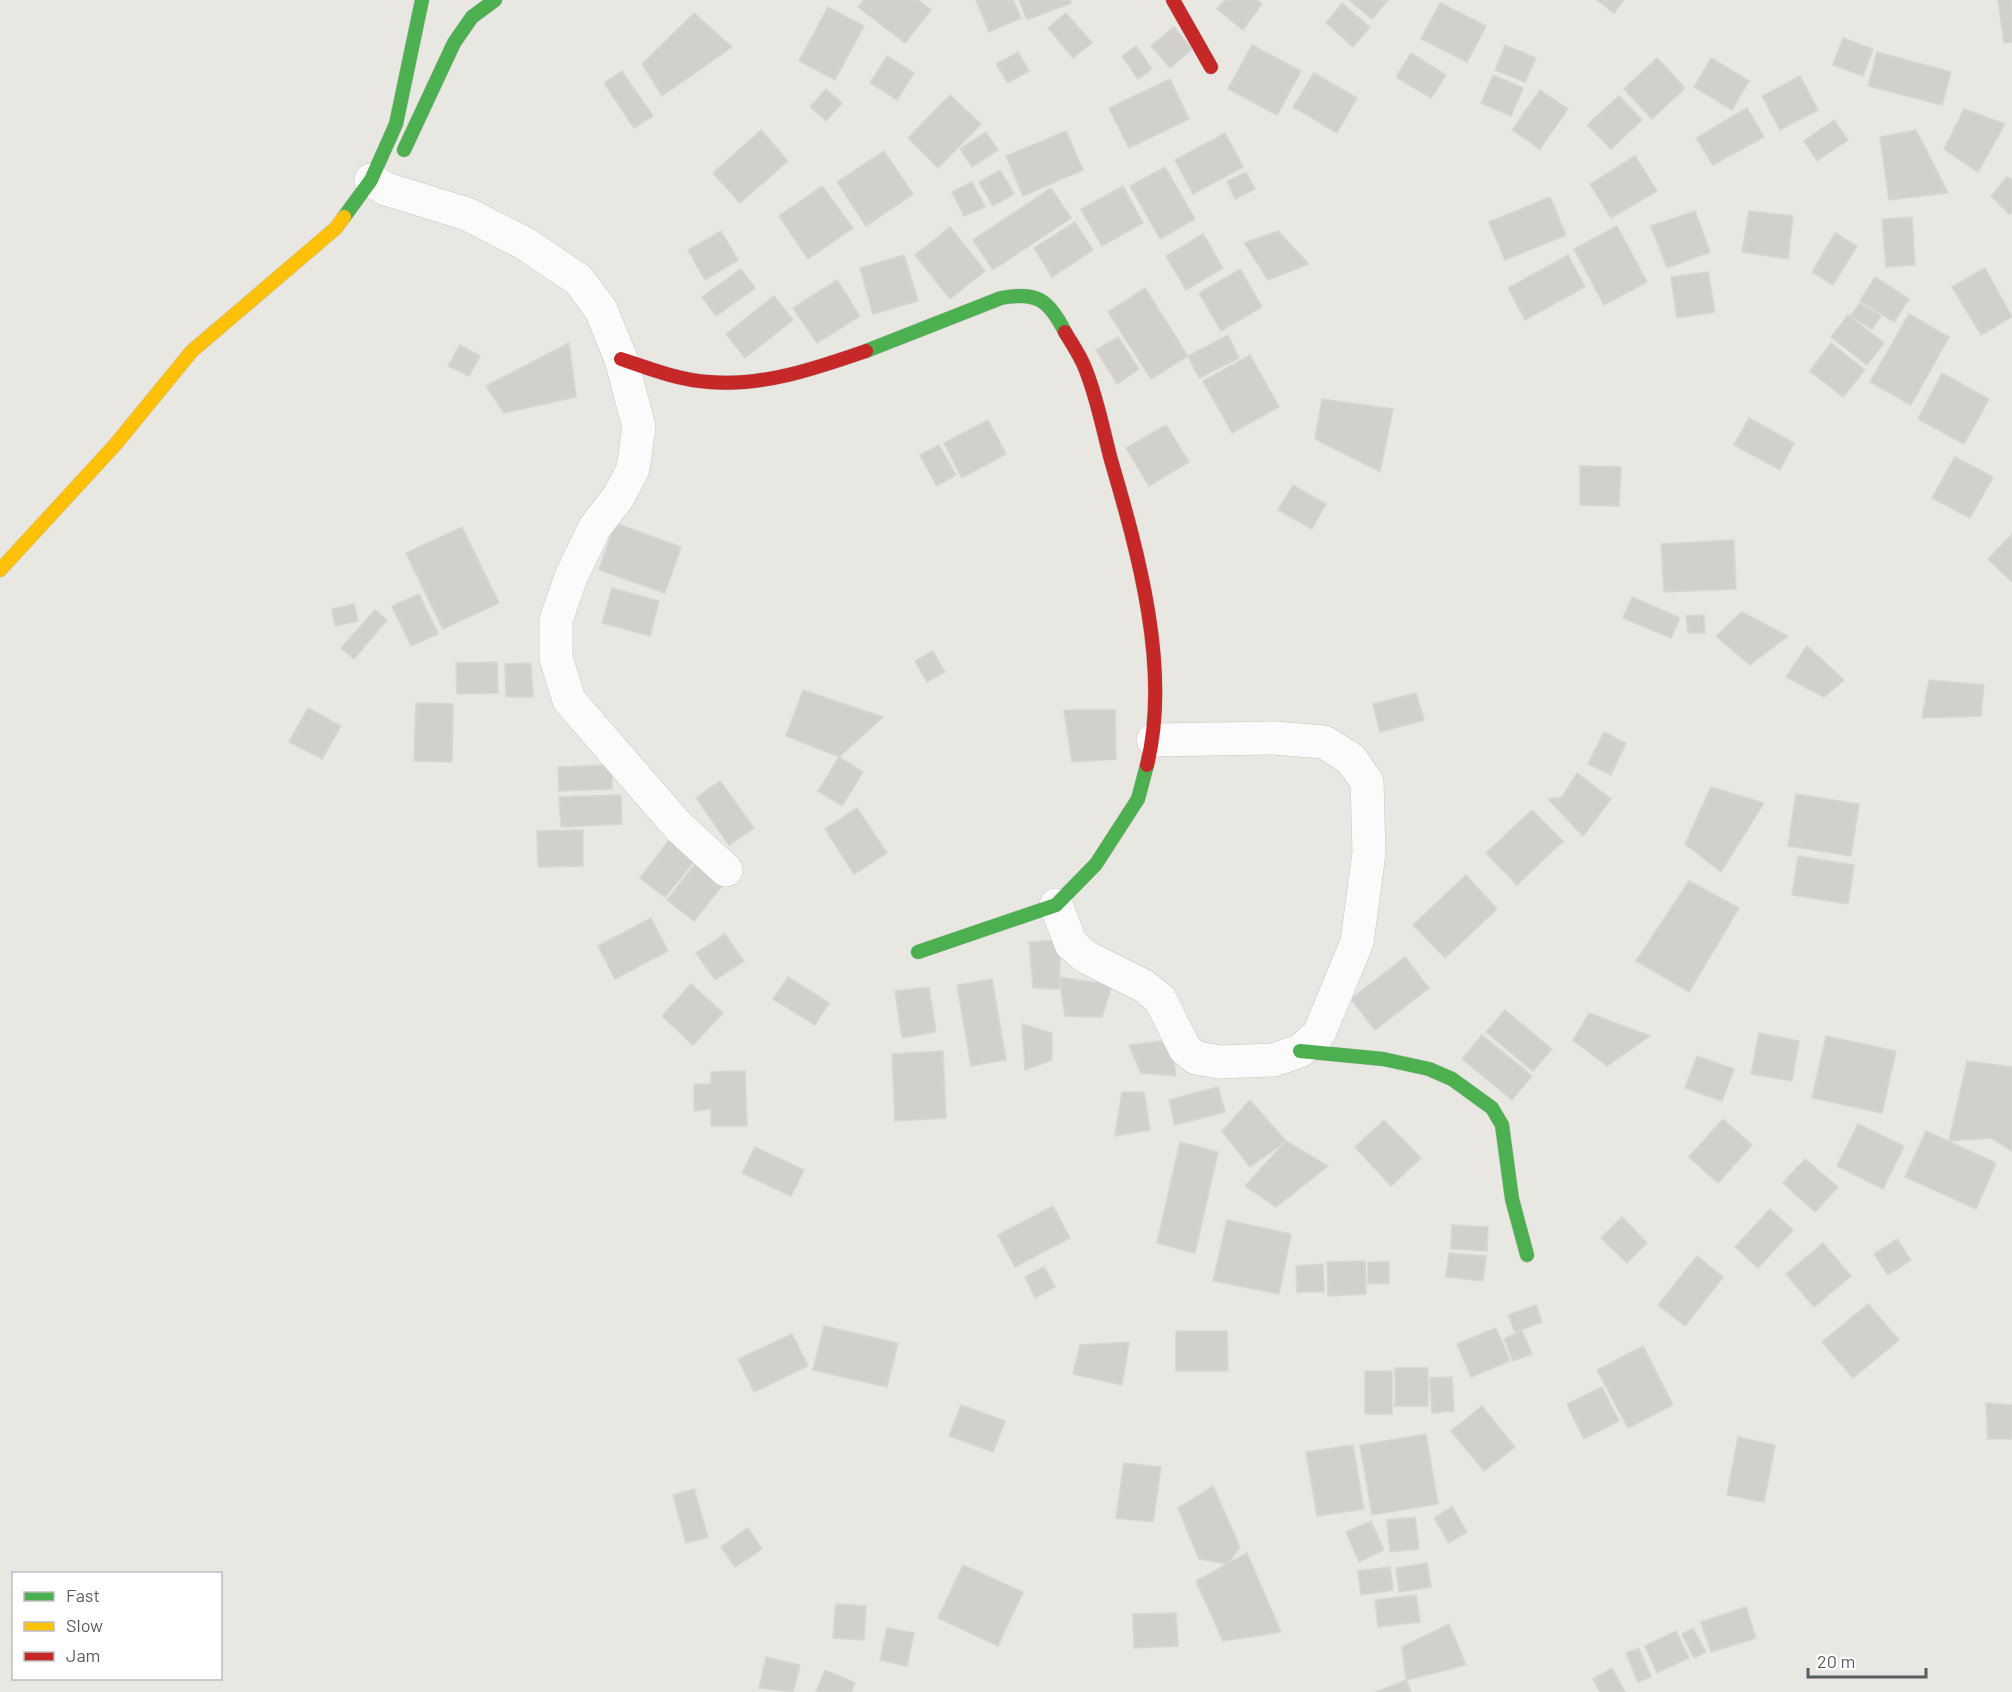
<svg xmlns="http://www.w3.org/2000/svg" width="2012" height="1692" viewBox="0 0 2012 1692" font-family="Barlow,sans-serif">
  <rect width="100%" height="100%" fill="#e8e7e2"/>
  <g fill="#d2d0cd" stroke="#d7d6d2" stroke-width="1.5">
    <polygon points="864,0 918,0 931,10 905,43 858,7"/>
    <polygon points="976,0 1013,0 1021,18 989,32"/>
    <polygon points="1019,0 1070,0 1071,3 1027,20"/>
    <polygon points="1225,0 1257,0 1262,4 1243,30 1217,9"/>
    <polygon points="1349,0 1388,0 1372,19"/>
    <polygon points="1597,0 1624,0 1614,13"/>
    <polygon points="1998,0 2012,0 2012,42 2004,43"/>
    <polygon points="1342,3 1370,27 1353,47 1326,23"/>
    <polygon points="1440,3 1486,26 1467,62 1421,39"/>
    <polygon points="828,7 864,26 835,80 799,61"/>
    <polygon points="694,13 732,47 662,96 642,64"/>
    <polygon points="1066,13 1092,43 1073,58 1048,28"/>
    <polygon points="1174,27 1192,49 1170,68 1151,46"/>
    <polygon points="1843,38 1873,49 1863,76 1833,65"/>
    <polygon points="1252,45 1301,71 1277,115 1228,89"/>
    <polygon points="1505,45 1536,58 1525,82 1495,70"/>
    <polygon points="1136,46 1152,69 1138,79 1122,56"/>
    <polygon points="1018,52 1029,71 1008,83 996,64"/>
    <polygon points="1877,52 1951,72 1942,105 1868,86"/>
    <polygon points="1411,53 1446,75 1431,98 1396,77"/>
    <polygon points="887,56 914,73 897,100 870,83"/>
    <polygon points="1657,58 1685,88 1652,119 1624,89"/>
    <polygon points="1711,58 1749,81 1732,110 1694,87"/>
    <polygon points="622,71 653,116 634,128 604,83"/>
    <polygon points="1314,73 1357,98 1337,133 1293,107"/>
    <polygon points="1493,75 1523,88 1511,116 1481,103"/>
    <polygon points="1800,76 1818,110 1780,130 1762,96"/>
    <polygon points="1170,79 1189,119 1129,148 1109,108"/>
    <polygon points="826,89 842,103 826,121 810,107"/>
    <polygon points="1540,90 1568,109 1540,149 1512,130"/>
    <polygon points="950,95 981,124 938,168 908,138"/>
    <polygon points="1619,96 1642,120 1611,149 1587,125"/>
    <polygon points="1747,108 1764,137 1713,165 1696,138"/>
    <polygon points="1964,109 2005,124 1978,172 1944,149"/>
    <polygon points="1834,120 1848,140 1817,161 1804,141"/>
    <polygon points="761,130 788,161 740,203 713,173"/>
    <polygon points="1916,130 1948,193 1889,200 1880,137"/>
    <polygon points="1066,131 1083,170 1023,196 1006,156"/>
    <polygon points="986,132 998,150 972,167 960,149"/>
    <polygon points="1225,133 1243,167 1193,194 1175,160"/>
    <polygon points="884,151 913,194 866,226 837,182"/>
    <polygon points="1635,156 1657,191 1611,218 1590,184"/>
    <polygon points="1165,167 1195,219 1160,239 1130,186"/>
    <polygon points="1000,170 1014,194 993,206 979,182"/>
    <polygon points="1246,172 1255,189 1235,199 1227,181"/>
    <polygon points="2007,177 2012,180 2012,213 2009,214 1991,196"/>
    <polygon points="972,182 985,207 964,216 952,192"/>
    <polygon points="822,186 853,228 808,259 779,216"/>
    <polygon points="1123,186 1143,223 1102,246 1081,209"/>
    <polygon points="1051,188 1071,218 993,270 973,240"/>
    <polygon points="1550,197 1566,235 1505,260 1489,222"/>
    <polygon points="1695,211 1710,252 1667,268 1651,226"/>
    <polygon points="1749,211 1793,216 1788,259 1742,252"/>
    <polygon points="1912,217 1915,265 1886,267 1882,219"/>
    <polygon points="1075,222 1093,250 1052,277 1034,248"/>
    <polygon points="1617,226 1647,282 1604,305 1574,249"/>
    <polygon points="950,227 985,271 950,299 915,255"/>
    <polygon points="721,231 738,260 705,280 688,250"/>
    <polygon points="1278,231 1309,264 1268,280 1244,243"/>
    <polygon points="1835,233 1857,246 1833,285 1812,272"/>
    <polygon points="1203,234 1223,268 1186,290 1166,256"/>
    <polygon points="904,255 918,301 873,314 860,268"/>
    <polygon points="1568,255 1585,287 1525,320 1508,288"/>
    <polygon points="1985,268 2012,317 1981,335 1952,287"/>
    <polygon points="741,269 755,288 716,316 702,297"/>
    <polygon points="1240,269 1262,307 1221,331 1199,293"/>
    <polygon points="1708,272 1715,312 1677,318 1671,277"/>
    <polygon points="1875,277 1909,299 1894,322 1860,301"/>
    <polygon points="837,280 860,316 817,343 793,308"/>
    <polygon points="1145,288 1188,356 1151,379 1108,312"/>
    <polygon points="774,296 793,320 745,358 726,334"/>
    <polygon points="1860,303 1881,316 1872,329 1851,316"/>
    <polygon points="1909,314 1949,337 1911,405 1870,382"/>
    <polygon points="1848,315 1884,343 1867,365 1831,337"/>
    <polygon points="1228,335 1239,358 1199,378 1188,356"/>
    <polygon points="1118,337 1139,369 1117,384 1096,350"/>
    <polygon points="569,343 576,397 504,413 486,386"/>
    <polygon points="1831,343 1865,370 1843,397 1810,371"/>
    <polygon points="460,345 480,356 469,376 448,366"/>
    <polygon points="1250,355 1279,407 1232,433 1203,381"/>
    <polygon points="1942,373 1989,399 1964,444 1918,419"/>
    <polygon points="1322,399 1393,409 1380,472 1315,439"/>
    <polygon points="1749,418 1794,443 1780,470 1734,445"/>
    <polygon points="988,420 1006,454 962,478 944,443"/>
    <polygon points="1166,425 1189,462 1149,486 1126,448"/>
    <polygon points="939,445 956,475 937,486 920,455"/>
    <polygon points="1955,457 1993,477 1970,518 1932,498"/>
    <polygon points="1580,466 1621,467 1619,506 1580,505"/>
    <polygon points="1293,485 1326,504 1312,529 1278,510"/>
    <polygon points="615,523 681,547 665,593 599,570"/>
    <polygon points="462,527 499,603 443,629 406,553"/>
    <polygon points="2012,534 2012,582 1988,559"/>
    <polygon points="1734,540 1736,589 1664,592 1661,544"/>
    <polygon points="612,588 659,601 650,636 602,623"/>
    <polygon points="419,594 438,634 411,646 392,606"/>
    <polygon points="1632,597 1680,618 1671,638 1623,618"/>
    <polygon points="354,604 358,621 335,626 332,609"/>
    <polygon points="375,610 387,620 354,659 341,648"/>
    <polygon points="1742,612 1788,636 1750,665 1716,636"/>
    <polygon points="1704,615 1705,633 1688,633 1686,616"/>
    <polygon points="1807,646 1844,680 1824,697 1786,677"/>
    <polygon points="933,651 945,672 927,682 915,661"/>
    <polygon points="497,662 498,693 457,694 456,663"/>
    <polygon points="531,663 533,697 506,697 505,664"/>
    <polygon points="1929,680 1984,685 1981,716 1922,718"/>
    <polygon points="803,690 883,717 839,757 786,736"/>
    <polygon points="1416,693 1424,720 1380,732 1373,704"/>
    <polygon points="416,703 453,704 452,762 414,761"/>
    <polygon points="308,708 341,726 322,759 289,742"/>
    <polygon points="1064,710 1115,710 1116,759 1072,762"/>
    <polygon points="1604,732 1626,743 1611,775 1588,764"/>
    <polygon points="839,757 863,772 842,806 818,791"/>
    <polygon points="612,765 612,789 559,791 558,767"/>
    <polygon points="1577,773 1611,799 1583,836 1548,799 1562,797"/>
    <polygon points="720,781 754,828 729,845 696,798"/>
    <polygon points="1711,787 1764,803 1721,872 1685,844"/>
    <polygon points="1796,794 1859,804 1851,856 1788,846"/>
    <polygon points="621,795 622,824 561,827 559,797"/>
    <polygon points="857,808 887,853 854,874 825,829"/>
    <polygon points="1532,810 1563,841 1517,885 1486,853"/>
    <polygon points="583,830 583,866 538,867 537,831"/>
    <polygon points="670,839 696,859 665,897 640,878"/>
    <polygon points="1798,856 1854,865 1848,904 1792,895"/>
    <polygon points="699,859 726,881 694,921 667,900"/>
    <polygon points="1466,875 1497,909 1445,958 1413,925"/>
    <polygon points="1689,881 1739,908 1689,992 1636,961"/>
    <polygon points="651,918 668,951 615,979 598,946"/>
    <polygon points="725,934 744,961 715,980 696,953"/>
    <polygon points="1061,940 1059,989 1033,988 1029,942"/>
    <polygon points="1405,957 1429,988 1375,1030 1351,999"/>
    <polygon points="788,977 829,1003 815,1025 773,999"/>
    <polygon points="1059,977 1112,985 1102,1017 1065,1016"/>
    <polygon points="992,979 1006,1060 971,1066 957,985"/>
    <polygon points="691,984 723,1013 693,1045 662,1016"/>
    <polygon points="929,987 936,1032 902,1038 895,991"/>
    <polygon points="1505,1010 1552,1049 1533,1071 1486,1032"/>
    <polygon points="1589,1013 1650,1036 1607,1066 1573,1040"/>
    <polygon points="1022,1024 1052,1033 1052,1060 1025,1070"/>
    <polygon points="1759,1033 1799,1041 1792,1081 1751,1074"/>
    <polygon points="1482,1035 1532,1076 1512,1100 1462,1059"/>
    <polygon points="1826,1036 1896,1051 1882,1113 1812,1098"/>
    <polygon points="1170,1040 1176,1076 1141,1073 1129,1045"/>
    <polygon points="943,1051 946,1118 895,1121 892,1054"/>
    <polygon points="1697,1056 1734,1069 1722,1101 1685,1088"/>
    <polygon points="1967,1061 2012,1067 2012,1151 1991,1138 1949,1141"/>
    <polygon points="745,1071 747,1126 711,1126 711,1109 694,1111 694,1084 711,1084 711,1072"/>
    <polygon points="1218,1087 1225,1112 1175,1125 1169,1100"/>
    <polygon points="1122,1092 1144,1092 1150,1130 1115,1136"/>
    <polygon points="1250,1100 1286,1141 1250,1167 1222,1131"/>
    <polygon points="1723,1119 1752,1145 1718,1183 1689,1157"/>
    <polygon points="1384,1120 1421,1158 1391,1186 1355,1147"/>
    <polygon points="1858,1124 1904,1146 1883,1189 1837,1166"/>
    <polygon points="1926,1131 1996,1163 1976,1209 1905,1177"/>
    <polygon points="1286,1141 1328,1166 1276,1207 1245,1186"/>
    <polygon points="1180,1142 1218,1152 1195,1253 1157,1243"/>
    <polygon points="755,1147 804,1170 791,1196 742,1173"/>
    <polygon points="1805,1159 1838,1187 1815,1212 1783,1183"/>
    <polygon points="1053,1206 1070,1238 1015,1267 998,1235"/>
    <polygon points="1770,1209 1793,1230 1758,1268 1735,1247"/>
    <polygon points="1622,1217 1647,1243 1627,1263 1601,1238"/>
    <polygon points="1227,1220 1291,1234 1279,1294 1213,1281"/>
    <polygon points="1452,1225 1488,1227 1487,1251 1451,1249"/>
    <polygon points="1897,1239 1911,1260 1888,1275 1874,1254"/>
    <polygon points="1823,1243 1851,1276 1814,1307 1786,1274"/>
    <polygon points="1449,1253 1486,1256 1483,1281 1446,1277"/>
    <polygon points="1697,1256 1723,1277 1685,1326 1658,1305"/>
    <polygon points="1365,1261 1366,1294 1328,1296 1327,1262"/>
    <polygon points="1368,1262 1389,1262 1389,1283 1368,1284"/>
    <polygon points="1323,1264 1324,1292 1297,1292 1296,1266"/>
    <polygon points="1044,1267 1055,1287 1035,1298 1025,1277"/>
    <polygon points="1868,1304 1899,1340 1853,1378 1822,1342"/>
    <polygon points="1536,1305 1542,1322 1515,1332 1508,1315"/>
    <polygon points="824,1326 898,1343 887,1387 813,1370"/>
    <polygon points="1496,1328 1510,1361 1471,1377 1457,1344"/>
    <polygon points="1176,1331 1227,1331 1228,1371 1176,1371"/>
    <polygon points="1522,1331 1532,1354 1513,1361 1504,1339"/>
    <polygon points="792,1334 808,1366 754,1392 738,1359"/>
    <polygon points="1129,1342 1122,1385 1073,1374 1080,1345"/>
    <polygon points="1643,1346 1673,1405 1628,1428 1597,1370"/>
    <rect x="1395" y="1368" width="33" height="38"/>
    <rect x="1365" y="1371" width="27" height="43"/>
    <polygon points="1452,1377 1454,1411 1432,1413 1430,1378"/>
    <polygon points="1602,1387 1619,1421 1584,1439 1567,1404"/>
    <polygon points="1986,1403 2012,1405 2012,1439 1988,1439"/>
    <polygon points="961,1405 1005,1421 993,1452 949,1436"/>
    <polygon points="1482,1406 1515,1447 1484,1471 1451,1431"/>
    <polygon points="1426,1434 1438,1504 1372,1515 1360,1445"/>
    <polygon points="1738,1437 1775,1445 1764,1502 1727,1495"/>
    <polygon points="1353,1445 1364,1509 1317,1516 1306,1452"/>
    <polygon points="1124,1463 1161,1467 1153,1522 1116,1518"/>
    <polygon points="1213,1486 1240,1547 1228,1564 1199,1559 1178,1508"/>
    <polygon points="694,1489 708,1537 686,1543 673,1495"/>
    <polygon points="1452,1507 1467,1532 1449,1543 1434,1518"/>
    <polygon points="1415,1517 1419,1549 1390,1552 1387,1520"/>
    <polygon points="1371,1521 1384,1550 1359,1562 1346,1532"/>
    <polygon points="748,1528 762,1549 735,1567 721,1547"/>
    <polygon points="1247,1553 1281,1632 1223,1641 1196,1581"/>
    <polygon points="1427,1563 1431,1587 1399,1592 1396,1568"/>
    <polygon points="963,1565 1023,1592 998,1646 938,1618"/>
    <polygon points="1390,1567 1393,1590 1361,1595 1358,1571"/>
    <polygon points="1416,1595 1420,1622 1378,1627 1375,1600"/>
    <polygon points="836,1604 866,1606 864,1640 833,1638"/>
    <polygon points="1746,1607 1756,1638 1711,1652 1701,1622"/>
    <polygon points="1176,1613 1178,1646 1134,1648 1133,1614"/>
    <polygon points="1449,1624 1466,1665 1406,1680 1402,1647"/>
    <polygon points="887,1628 914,1633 907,1666 880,1660"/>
    <polygon points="1693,1628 1706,1652 1694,1658 1682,1634"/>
    <polygon points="1676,1631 1689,1658 1657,1673 1645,1646"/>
    <polygon points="1639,1648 1651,1677 1638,1682 1626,1653"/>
    <polygon points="766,1657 800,1665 793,1692 759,1688"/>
    <polygon points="1612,1668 1625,1692 1600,1692 1593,1679"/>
    <polygon points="825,1670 855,1683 851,1692 816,1692"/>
    <polygon points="1406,1680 1411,1692 1376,1692"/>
  </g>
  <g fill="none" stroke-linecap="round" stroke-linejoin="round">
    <defs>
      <g id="street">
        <polyline points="371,180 386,189 467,214 524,243 579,280 601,310 621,359 639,427 633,469 619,496 595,527 571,577 556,620 556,658 569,700 678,826 726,870"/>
        <polyline points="1056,905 1071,944 1086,957 1144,986 1160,999 1185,1049 1196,1058 1220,1062 1273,1060 1300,1051 1319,1034 1357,942 1369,853 1367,782 1351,759 1324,742 1273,738 1153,740"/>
      </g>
      <g id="fast">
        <polyline points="404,150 454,43 472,17 495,0"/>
        <polyline points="344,217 371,180 396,124 422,0"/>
        <path d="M866,351L1001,298C1037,291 1049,300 1065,332"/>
        <polyline points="918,952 1056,905 1096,864 1138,799 1147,765"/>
        <polyline points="1300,1051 1383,1059 1429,1069 1452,1079 1492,1108 1502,1125 1512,1199 1527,1255"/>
      </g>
      <polyline id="slow" points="0,570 115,445 192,351 336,228 344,217"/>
      <g id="jam">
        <polyline points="1173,0 1211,67"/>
        <path d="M1065,332C1072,344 1080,355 1085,368C1097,397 1103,430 1111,460C1138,552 1171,670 1147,765"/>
        <path d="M621,359C650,369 679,380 709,382C762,387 817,368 866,351"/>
      </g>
    </defs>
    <use href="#street" stroke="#c5c6c5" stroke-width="34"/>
    <use href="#fast" stroke="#c5c6c5" stroke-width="15"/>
    <use href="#slow" stroke="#c5c6c5" stroke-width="15"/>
    <use href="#jam" stroke="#c5c6c5" stroke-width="15"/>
    <use href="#street" stroke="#fcfbfb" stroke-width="33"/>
    <use href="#fast" stroke="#4caf50" stroke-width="14"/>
    <use href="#slow" stroke="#ffc107" stroke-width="14"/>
    <use href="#jam" stroke="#c62828" stroke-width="14"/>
  </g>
  <rect x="12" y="1572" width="210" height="108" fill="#ffffff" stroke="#bcbdbf" stroke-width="1.5"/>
  <rect x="24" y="1592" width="30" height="9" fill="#4caf50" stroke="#bcbdbf" stroke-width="1.5"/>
  <text x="66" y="1602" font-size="18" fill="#585b5f">Fast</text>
  <rect x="24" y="1622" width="30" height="9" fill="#ffc107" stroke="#bcbdbf" stroke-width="1.5"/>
  <text x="66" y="1632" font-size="18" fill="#585b5f">Slow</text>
  <rect x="24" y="1652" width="30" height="9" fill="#c62828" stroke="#bcbdbf" stroke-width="1.5"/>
  <text x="66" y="1662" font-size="18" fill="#585b5f">Jam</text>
  <path d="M1808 1668v9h118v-9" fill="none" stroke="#585b5f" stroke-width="3"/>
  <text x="1817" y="1668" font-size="18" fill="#585b5f" stroke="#ffffff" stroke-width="4.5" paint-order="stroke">20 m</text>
</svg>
